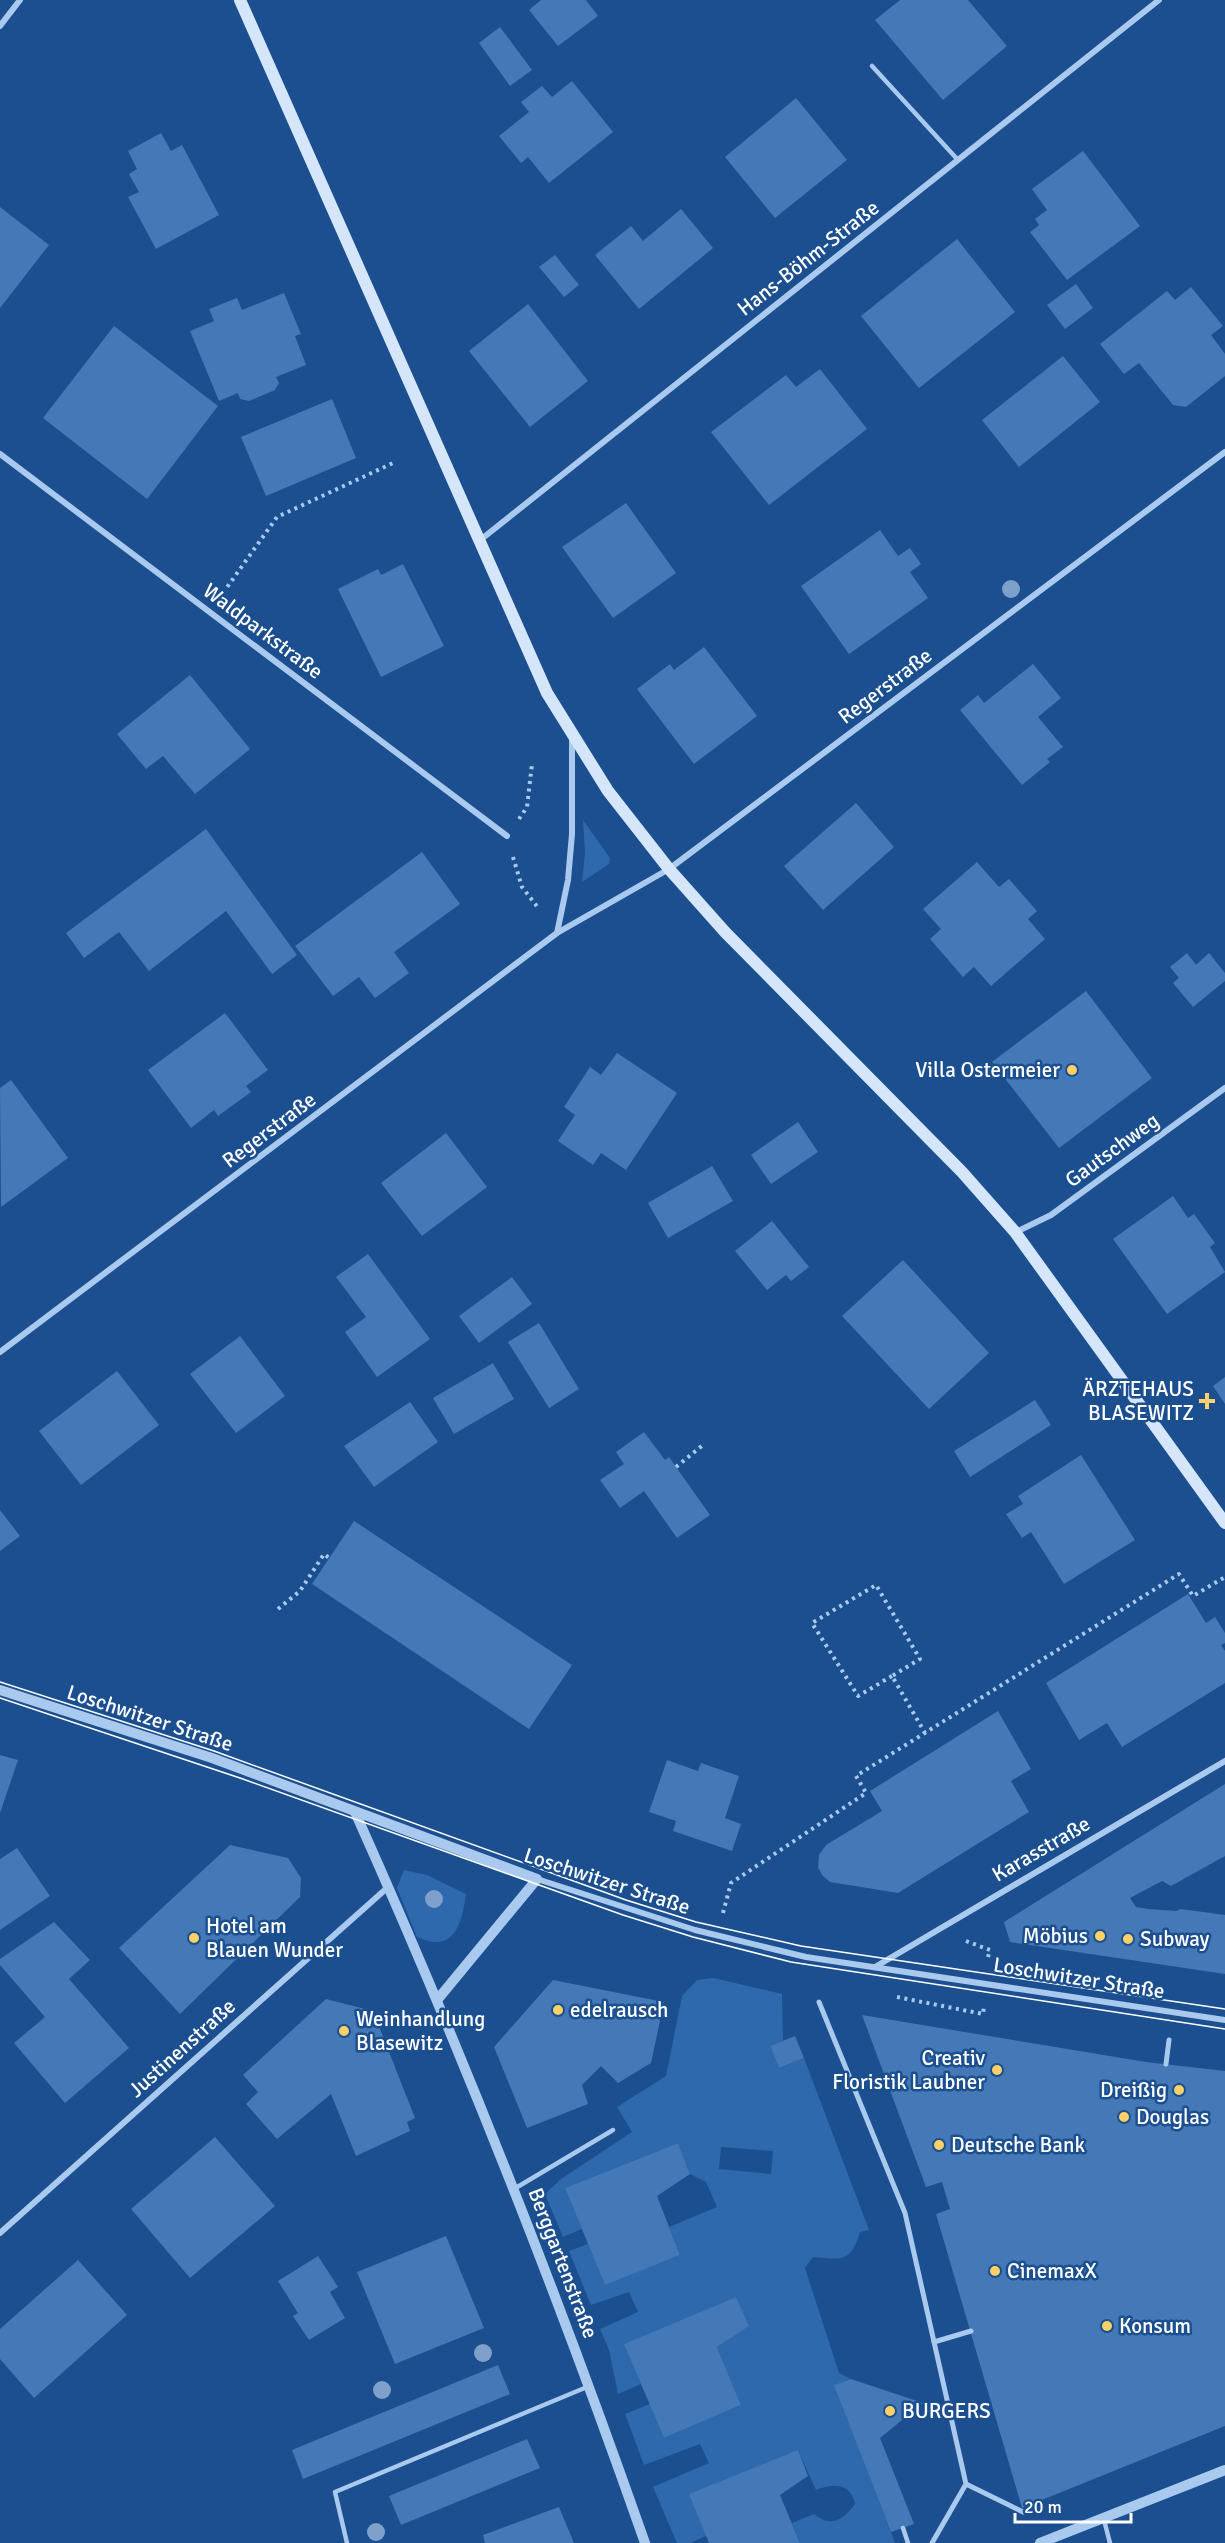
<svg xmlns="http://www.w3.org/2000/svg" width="1225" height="2543" viewBox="0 0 1225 2543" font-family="Signika,sans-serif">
  <rect width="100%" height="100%" fill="#1b4f8f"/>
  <g fill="#2e69ad" fill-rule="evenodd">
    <polygon points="583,820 610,858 609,864 582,882 585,853"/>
    <path d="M404,1870L427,1875L466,1894C462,1925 453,1954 417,1937L397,1888Z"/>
    <path d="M713,1978L782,1994L783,2041L770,2046L779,2068L804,2058L869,2230L860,2232C850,2264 842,2259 813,2257L805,2268L839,2373L851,2379L835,2385L895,2543H800L792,2523L814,2514C831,2528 843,2520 855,2504C851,2483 833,2483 816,2490L798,2450L706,2536L690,2543H677L653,2487L709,2463L700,2444L644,2465L625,2414L650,2404L664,2438L741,2405L717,2347L748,2326L736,2297L625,2344L641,2384L618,2394L609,2350L600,2329L638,2312L629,2292L591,2305L569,2251L588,2244L605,2284L680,2255L669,2227L717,2207L706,2182L690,2174L678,2143L565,2188L582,2229L563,2237L545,2194L561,2179L632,2132L617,2107L666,2076L682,1996L697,1980ZM721,2147L773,2151L771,2174L719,2169Z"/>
  </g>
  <g fill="#4478b7">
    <polygon points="541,0 586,0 598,16 558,46 529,10"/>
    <polygon points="900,0 968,0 1007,46 943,100 875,20"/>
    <polygon points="500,27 532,70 510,86 479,43"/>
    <polygon points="572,81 613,132 549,183 528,157 521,163 499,136 529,112 521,102 542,86 552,97"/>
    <polygon points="796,98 847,160 775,218 725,157"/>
    <polygon points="161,133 171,151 182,145 219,215 156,249 128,197 139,192 129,174 137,169 128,151"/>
    <polygon points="1083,151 1140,226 1067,280 1030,232 1039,225 1035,219 1047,210 1032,189"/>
    <polygon points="0,207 49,245 0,308"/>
    <polygon points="681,209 713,248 639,309 595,255 631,226 643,241"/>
    <polygon points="957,239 1015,312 919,388 861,316"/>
    <polygon points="555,255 579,285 564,297 539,267"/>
    <polygon points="1076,284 1093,308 1065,329 1047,305"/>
    <polygon points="1191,287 1223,326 1211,335 1225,354 1225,376 1186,407 1173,405 1139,363 1124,374 1100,344 1167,291 1175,300"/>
    <polygon points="284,293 301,334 295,336 306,365 276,377 279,383 275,390 249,401 240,399 238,393 219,401 190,331 214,321 209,309 237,298 242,310"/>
    <polygon points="528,304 588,381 530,427 469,351"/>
    <polygon points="114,326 218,406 147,499 43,418"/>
    <polygon points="1063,356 1100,402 1019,467 982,420"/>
    <polygon points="820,369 867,429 769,505 711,432 786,375 796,387"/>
    <polygon points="332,399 356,458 266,496 241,437"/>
    <polygon points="626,503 676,573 613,618 562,547"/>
    <polygon points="880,530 898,556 910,548 921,564 910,572 928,598 849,654 801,586"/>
    <polygon points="403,564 444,646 381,677 338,589 378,569 381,575"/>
    <polygon points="704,647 757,716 694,764 637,689 670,664 674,670"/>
    <polygon points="1033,664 1061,698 1038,717 1063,747 1047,759 1050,762 1022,785 960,710 978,695 984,703"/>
    <polygon points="190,675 250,749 195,794 163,756 146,769 117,734"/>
    <polygon points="856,803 894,847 823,910 784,866"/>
    <polygon points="206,829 297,955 272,974 226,911 149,971 119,932 84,958 66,933"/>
    <polygon points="422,852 460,904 394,952 409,973 375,998 359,977 333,996 295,946"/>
    <polygon points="977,862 999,887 1009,879 1037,911 1028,919 1045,939 991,986 974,967 963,977 930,939 941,929 923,909"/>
    <polygon points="1187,953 1196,965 1209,953 1225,973 1225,981 1193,1007 1173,983 1179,978 1170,967"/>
    <polygon points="1086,991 1152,1078 1059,1148 992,1062"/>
    <polygon points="225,1013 268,1070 246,1086 251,1092 218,1116 214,1110 191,1128 148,1070"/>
    <polygon points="617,1053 677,1093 626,1170 601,1153 593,1165 558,1141 575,1115 564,1107 590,1067 601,1075"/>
    <polygon points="11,1080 68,1158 1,1207 0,1088"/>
    <polygon points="798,1122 818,1152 771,1184 751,1155"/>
    <polygon points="446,1133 487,1187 422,1236 381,1183"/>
    <polygon points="712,1166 733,1201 668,1238 648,1203"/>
    <polygon points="1173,1196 1188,1218 1194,1214 1215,1243 1210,1247 1225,1272 1167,1314 1113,1239"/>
    <polygon points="772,1221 809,1267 791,1281 786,1275 767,1290 735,1251"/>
    <polygon points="368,1254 430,1339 377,1377 345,1332 366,1317 336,1277"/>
    <polygon points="903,1260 989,1353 929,1409 842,1316"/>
    <polygon points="512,1277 532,1304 479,1343 459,1316"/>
    <polygon points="539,1323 579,1389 549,1408 508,1342"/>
    <polygon points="240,1336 285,1396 236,1433 190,1374"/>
    <polygon points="493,1363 514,1399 454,1434 433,1398"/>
    <polygon points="117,1371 159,1425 81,1485 39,1431"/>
    <polygon points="1225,1377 1225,1404 1213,1386"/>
    <polygon points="1035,1400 1051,1425 970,1477 954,1451"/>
    <polygon points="410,1402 438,1442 374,1487 344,1446"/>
    <polygon points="644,1432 665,1460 669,1457 710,1515 677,1538 644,1491 620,1508 600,1480 624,1464 616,1452"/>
    <polygon points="1081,1455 1135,1540 1064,1584 1031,1532 1022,1538 1006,1514 1023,1504 1018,1496"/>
    <polygon points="0,1510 20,1536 0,1551"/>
    <polygon points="354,1521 572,1665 529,1729 312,1584"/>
    <polygon points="1188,1594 1206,1623 1215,1617 1225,1633 1225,1643 1221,1645 1225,1651 1225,1683 1122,1747 1107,1723 1079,1740 1046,1683"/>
    <polygon points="998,1711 1031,1769 1011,1781 1029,1812 898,1893 830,1882 822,1875 818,1867 819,1855 826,1845 882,1811 870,1791"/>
    <polygon points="0,1755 18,1760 0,1813"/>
    <polygon points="667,1760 698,1771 701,1763 739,1776 725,1818 741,1824 732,1851 673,1831 676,1821 649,1812"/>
    <polygon points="1225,1784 1225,1856 1171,1886 1162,1881 1130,1898 1136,1907 1148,1909 1176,1911 1181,1909 1225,1915 1225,1974 1010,1942 1004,1922"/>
    <polygon points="230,1845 288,1858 301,1878 300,1897 180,2014 119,1948"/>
    <polygon points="17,1848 50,1896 0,1930 0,1859"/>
    <polygon points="54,1922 90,1960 69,1979 129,2048 65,2103 14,2043 45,2017 0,1965 0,1959"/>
    <polygon points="553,1980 664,2002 651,2063 618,2083 601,2066 582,2085 588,2104 527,2128 494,2047"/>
    <polygon points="326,1999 373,2011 415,2118 407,2122 410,2131 356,2156 331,2094 277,2139 246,2104 258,2092 243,2075"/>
    <polygon points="862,2015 1146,2062 1225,2071 1225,2426 1022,2508 936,2214 950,2209 942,2182 926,2187"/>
    <polygon points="795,2036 804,2058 779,2068 770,2046"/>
    <polygon points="215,2137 275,2206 190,2278 131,2209"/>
    <polygon points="678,2143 690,2174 657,2196 680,2255 605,2285 565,2188"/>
    <polygon points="446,2236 484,2328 395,2364 357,2272"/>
    <polygon points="318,2256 338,2287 330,2292 345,2318 309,2340 293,2316 298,2313 278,2281"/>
    <polygon points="78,2260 127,2315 34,2398 0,2359 0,2329"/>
    <polygon points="736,2297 749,2326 717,2347 741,2405 664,2438 624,2344"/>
    <polygon points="498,2365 510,2394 303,2479 292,2450"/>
    <polygon points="851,2379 923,2403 880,2438 914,2524 891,2532 834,2385"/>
    <polygon points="527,2439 540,2468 401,2525 389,2496"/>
    <polygon points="798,2450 808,2476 780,2495 800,2543 709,2543 689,2494"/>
    <polygon points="559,2507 574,2543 485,2543 483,2535"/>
  </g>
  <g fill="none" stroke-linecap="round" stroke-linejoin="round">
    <g stroke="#a9c9ee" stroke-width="4" stroke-dasharray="3 4.5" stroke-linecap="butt">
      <polyline points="223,593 277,517 393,463"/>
      <polyline points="519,819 527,807 532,764"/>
      <polyline points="513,857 522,887 539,909"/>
      <polyline points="676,1467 703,1445"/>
      <polyline points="278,1609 300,1591 324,1554 329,1558"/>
      <polyline points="892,1676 858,1696 812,1623 876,1585 920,1659 892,1676 925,1733"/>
      <polyline points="723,1913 731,1883 866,1793 856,1776 1179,1574 1193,1596 1225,1577"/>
      <polyline points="966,1941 990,1950 988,1957"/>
      <polyline points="897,1997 983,2014 984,2006"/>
    </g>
    <g stroke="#a9c9ee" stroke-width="4.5">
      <polyline points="872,66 958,160"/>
      <polyline points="514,2189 613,2130"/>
      <polyline points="1104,2520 1110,2543"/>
      <polyline points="903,2528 908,2543"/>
      <polyline points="347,2543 335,2492 587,2387"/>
    </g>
    <g stroke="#a9c9ee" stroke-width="5">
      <polyline points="819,2002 905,2213 966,2484 932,2543"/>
      <polyline points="1166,2064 1169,2040"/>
      <polyline points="934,2342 971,2331"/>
      <polyline points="966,2484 1023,2512"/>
    </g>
    <g stroke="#a9c9ee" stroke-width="6">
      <polyline points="0,26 20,0"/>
      <polyline points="0,454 507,836"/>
      <polyline points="479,541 1159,0"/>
      <polyline points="557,933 568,880 572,834 572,737"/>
      <polyline points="1016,1232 1051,1215 1225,1088"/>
      <polyline points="0,1352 557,933 669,869 1225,452"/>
      <polyline points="537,1879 695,1930 806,1957 1225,2020"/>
      <polyline points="875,1967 1225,1761"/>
      <polyline points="0,2233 387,1888"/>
    </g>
    <g stroke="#a9c9ee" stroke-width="10">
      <polyline points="0,1690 212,1758 537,1879 438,1999"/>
      <path d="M355,1812C462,2051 558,2295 645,2543"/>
      <polyline points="1040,2543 1225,2470"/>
    </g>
    <polyline stroke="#d6e6fa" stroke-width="12" points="240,0 547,693 608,791 669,869 725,932 962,1172 1015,1232 1225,1523"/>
    <g stroke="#fff" stroke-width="1.5">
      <polyline points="0,1682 214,1751 626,1900 696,1922 801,1946 1225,2009"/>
      <polyline points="0,1698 240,1778 623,1915 693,1937 791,1962 1225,2029"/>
    </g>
  </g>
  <g fill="#7ea0ca">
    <circle cx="1011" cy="589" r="9"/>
    <circle cx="434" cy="1899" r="9"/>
    <circle cx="483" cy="2353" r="9"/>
    <circle cx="382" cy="2390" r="9"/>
    <circle cx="376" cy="2532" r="9"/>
  </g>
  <g fill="#ffd166" stroke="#1b4f8f" stroke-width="2">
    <circle cx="1072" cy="1070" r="6"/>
    <path d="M1204 1392h6v6h6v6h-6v6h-6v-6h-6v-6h6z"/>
    <circle cx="1100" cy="1936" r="6"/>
    <circle cx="194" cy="1938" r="6"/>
    <circle cx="1128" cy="1939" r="6"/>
    <circle cx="558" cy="2010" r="6"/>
    <circle cx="344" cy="2031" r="6"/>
    <circle cx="997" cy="2070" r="6"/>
    <circle cx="1179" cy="2090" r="6"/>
    <circle cx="1124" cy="2117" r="6"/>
    <circle cx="939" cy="2145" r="6"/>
    <circle cx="995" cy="2271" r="6"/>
    <circle cx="1107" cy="2326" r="6"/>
    <circle cx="890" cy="2411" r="6"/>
  </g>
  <g text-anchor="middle" stroke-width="5" stroke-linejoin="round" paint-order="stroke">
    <g font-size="21" fill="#fff" stroke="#1b4f8f">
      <text transform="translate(808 258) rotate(-38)" y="7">Hans-Böhm-Straße</text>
      <text transform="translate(263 631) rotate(37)" y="7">Waldparkstraße</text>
      <text transform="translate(885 686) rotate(-37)" y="7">Regerstraße</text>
      <text transform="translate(269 1130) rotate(-37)" y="7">Regerstraße</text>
      <text transform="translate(1112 1150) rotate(-36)" y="7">Gautschweg</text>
      <text transform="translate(150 1718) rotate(18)" y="7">Loschwitzer Straße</text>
      <text transform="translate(1041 1849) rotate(-30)" y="7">Karasstraße</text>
      <text transform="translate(607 1881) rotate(18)" y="7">Loschwitzer Straße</text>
      <text transform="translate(1079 1978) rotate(9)" y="7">Loschwitzer Straße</text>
      <text transform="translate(182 2048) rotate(-42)" y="7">Justinenstraße</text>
      <text transform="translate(563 2263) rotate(69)" y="7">Berggartenstraße</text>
    </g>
    <g font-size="21" fill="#fff" stroke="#1b4f8f" text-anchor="start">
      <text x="1060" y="1077" text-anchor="end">Villa Ostermeier</text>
      <text x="1194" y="1396" text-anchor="end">ÄRZTEHAUS<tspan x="1194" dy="24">BLASEWITZ</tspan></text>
      <text x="206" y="1933">Hotel am<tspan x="206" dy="24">Blauen Wunder</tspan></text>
      <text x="1088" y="1943" text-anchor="end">Möbius</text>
      <text x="1140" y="1946">Subway</text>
      <text x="570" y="2017">edelrausch</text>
      <text x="356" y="2026">Weinhandlung<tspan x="356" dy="24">Blasewitz</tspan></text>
      <text x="985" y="2065" text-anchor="end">Creativ<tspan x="985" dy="24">Floristik Laubner</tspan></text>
      <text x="1167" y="2097" text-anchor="end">Dreißig</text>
      <text x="1136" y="2124">Douglas</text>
      <text x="951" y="2152">Deutsche Bank</text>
      <text x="1007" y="2278">CinemaxX</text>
      <text x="1119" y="2333">Konsum</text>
      <text x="902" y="2418">BURGERS</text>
    </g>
  </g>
  <path d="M1015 2513v9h116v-9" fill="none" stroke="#ffffff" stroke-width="3"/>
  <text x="1024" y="2513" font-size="18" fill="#ffffff" stroke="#1b4f8f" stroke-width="4.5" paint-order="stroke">20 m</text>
</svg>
